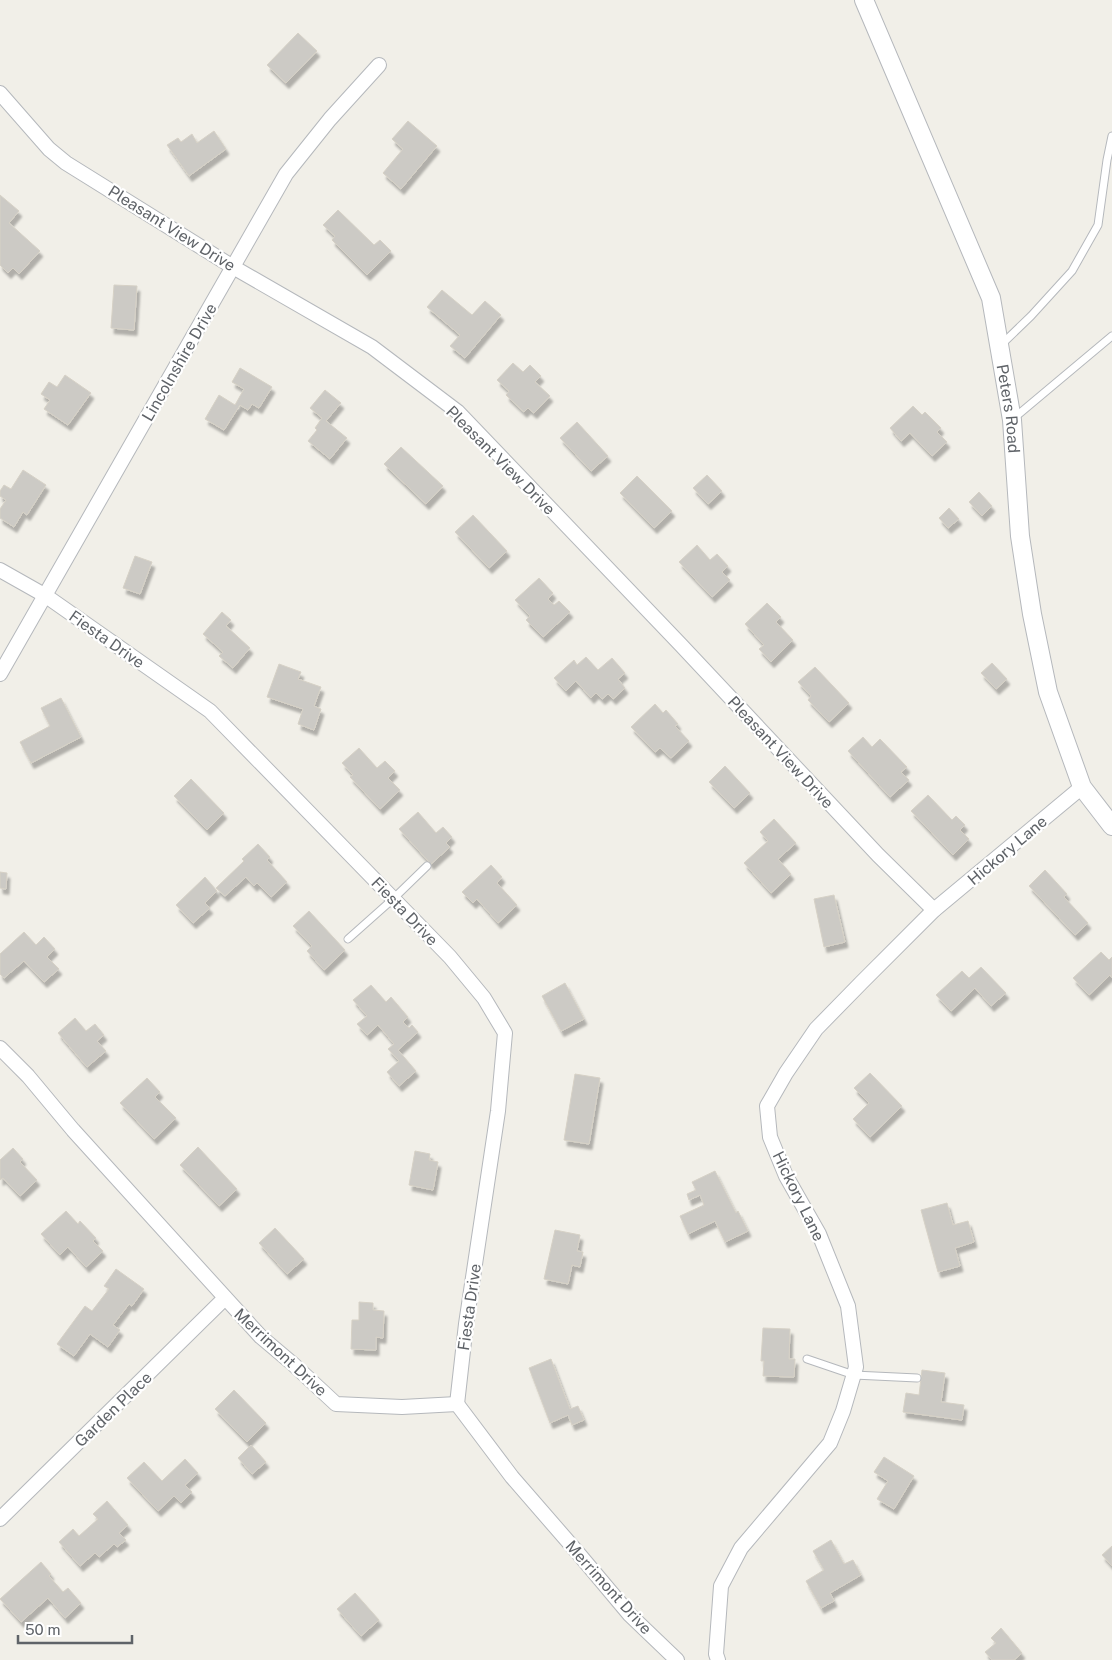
<svg xmlns="http://www.w3.org/2000/svg" width="1112" height="1660" viewBox="0 0 1112 1660" font-family="'Public Sans',sans-serif">
  <defs>
    <filter id="shadow"><feDropShadow dx="3" dy="5.5" stdDeviation="1" flood-color="#0004"/></filter>
  </defs>
  <rect width="100%" height="100%" fill="#f1efe8"/>
  <g fill="#cccac5" stroke="#d6d1c6" filter="url(#shadow)">
    <polygon points="298,33 317,51 286,83 267,65"/>
    <polygon points="408,121 437,146 401,189 383,173 403,149 392,139"/>
    <polygon points="214,131 226,149 189,176 167,145 178,138 181,142 192,134 197,143"/>
    <polygon points="0,195 19,211 9,223 40,251 19,274 13,268 8,273 0,265"/>
    <polygon points="338,210 374,245 380,240 391,251 367,275 332,240 335,236 323,225"/>
    <polygon points="114,285 137,286 134,330 111,328"/>
    <polygon points="442,290 472,315 485,301 501,315 465,358 450,346 460,335 427,307"/>
    <polygon points="513,363 523,372 530,365 541,376 535,382 550,396 534,413 528,408 524,412 506,395 509,391 497,380"/>
    <polygon points="240,368 272,387 259,408 252,404 248,410 240,405 224,430 205,419 219,395 235,405 244,389 232,382"/>
    <polygon points="65,375 91,393 68,425 44,409 50,400 41,394 49,382 57,387"/>
    <polygon points="325,390 341,403 326,421 347,438 330,459 308,441 317,430 315,428 322,418 310,408"/>
    <polygon points="913,406 922,415 925,412 941,428 937,432 947,442 932,456 910,433 901,441 890,428"/>
    <polygon points="577,422 608,456 591,471 560,438"/>
    <polygon points="401,447 443,486 426,504 384,464"/>
    <polygon points="23,470 46,485 27,515 23,512 14,527 0,518 0,509 6,500 0,496 0,491 4,485 11,489"/>
    <polygon points="707,475 722,491 708,504 693,488"/>
    <polygon points="637,476 672,511 654,528 620,493"/>
    <polygon points="979,492 992,506 982,516 969,502"/>
    <polygon points="949,508 959,519 948,528 939,518"/>
    <polygon points="473,515 507,551 489,568 455,532"/>
    <polygon points="697,545 710,560 717,554 728,566 722,572 730,580 712,597 679,562"/>
    <polygon points="135,556 152,562 140,594 123,588"/>
    <polygon points="539,578 553,593 548,599 554,605 559,601 570,612 543,637 526,620 530,616 515,600"/>
    <polygon points="767,603 781,617 776,622 793,640 771,662 759,649 764,645 745,624"/>
    <polygon points="222,612 231,620 226,626 250,648 233,668 219,656 223,652 203,634"/>
    <polygon points="586,657 598,670 612,658 625,673 618,679 625,688 613,699 608,694 602,699 596,693 591,698 576,681 566,691 554,678 574,660 577,665"/>
    <polygon points="992,663 1007,679 996,689 981,673"/>
    <polygon points="279,664 301,672 298,679 321,687 314,706 321,709 314,730 298,724 303,709 267,697"/>
    <polygon points="815,667 849,703 829,722 808,700 811,696 798,682"/>
    <polygon points="61,698 81,737 31,763 20,742 50,726 41,708"/>
    <polygon points="655,704 663,713 666,710 678,724 675,726 689,741 671,758 660,748 655,752 631,727"/>
    <polygon points="863,737 872,747 880,739 907,767 901,772 909,780 890,797 848,751"/>
    <polygon points="359,748 377,768 385,761 395,771 388,778 400,790 380,809 350,777 353,775 342,763"/>
    <polygon points="725,766 750,793 734,808 709,782"/>
    <polygon points="191,779 224,813 207,830 174,796"/>
    <polygon points="928,795 952,820 956,816 965,825 960,830 969,839 953,855 911,811"/>
    <polygon points="418,812 436,833 443,827 452,837 446,843 450,847 431,864 399,829"/>
    <polygon points="774,819 796,843 778,859 791,874 771,893 744,863 768,841 760,832"/>
    <polygon points="258,844 270,857 267,860 287,882 271,897 257,883 254,886 246,877 225,896 216,888 244,861 242,859"/>
    <polygon points="491,865 502,877 497,883 517,905 498,923 477,899 473,903 462,892"/>
    <polygon points="1045,870 1067,894 1064,897 1088,923 1075,935 1029,886"/>
    <polygon points="0,872 7,873 6,889 0,888"/>
    <polygon points="205,877 217,891 205,903 210,908 193,923 176,905"/>
    <polygon points="834,895 845,942 824,947 814,899"/>
    <polygon points="309,911 345,950 324,970 307,951 312,946 293,926"/>
    <polygon points="24,932 36,945 44,937 55,949 47,957 59,969 44,982 24,961 4,978 0,974 0,954"/>
    <polygon points="1101,952 1109,960 1112,957 1112,978 1110,975 1089,995 1073,978"/>
    <polygon points="981,967 1006,993 991,1006 975,988 951,1011 936,995 962,971 969,978"/>
    <polygon points="565,983 584,1019 561,1031 542,996"/>
    <polygon points="371,985 386,1002 391,997 408,1017 403,1022 409,1028 412,1025 418,1032 398,1050 416,1071 399,1086 387,1072 399,1061 388,1049 394,1044 378,1025 367,1035 357,1024 367,1016 353,1000"/>
    <polygon points="75,1018 86,1031 95,1024 104,1035 97,1041 106,1051 87,1067 58,1033"/>
    <polygon points="870,1073 902,1106 870,1137 853,1119 869,1103 854,1088"/>
    <polygon points="575,1074 600,1078 589,1144 564,1140"/>
    <polygon points="147,1078 160,1092 155,1097 176,1118 154,1139 120,1103"/>
    <polygon points="198,1147 237,1189 219,1206 180,1165"/>
    <polygon points="13,1148 23,1159 20,1162 37,1180 20,1196 3,1178 0,1180 0,1160"/>
    <polygon points="415,1151 430,1154 429,1160 438,1162 433,1190 409,1185"/>
    <polygon points="715,1171 736,1213 738,1211 748,1231 725,1242 715,1221 688,1234 680,1216 704,1205 700,1195 689,1200 687,1194 696,1190 692,1182"/>
    <polygon points="947,1203 953,1225 968,1221 974,1242 955,1248 960,1266 938,1272 921,1210"/>
    <polygon points="66,1211 78,1224 80,1221 96,1238 93,1241 103,1251 86,1267 68,1247 60,1255 41,1234"/>
    <polygon points="275,1228 304,1259 287,1274 259,1243"/>
    <polygon points="555,1230 580,1235 577,1251 583,1252 580,1267 572,1265 568,1284 544,1279"/>
    <polygon points="116,1269 144,1289 132,1306 129,1304 113,1325 120,1330 108,1347 90,1334 74,1356 57,1344 85,1306 92,1311 109,1289 104,1286"/>
    <polygon points="359,1302 373,1303 373,1310 384,1311 383,1338 376,1337 376,1350 351,1349 352,1320 359,1320"/>
    <polygon points="763,1328 790,1329 789,1359 795,1359 794,1377 763,1376 764,1361 761,1361"/>
    <polygon points="551,1359 570,1409 578,1406 584,1420 572,1425 568,1415 550,1423 529,1368"/>
    <polygon points="922,1370 945,1373 941,1402 964,1405 962,1420 903,1412 906,1393 919,1395"/>
    <polygon points="234,1390 266,1423 247,1442 215,1409"/>
    <polygon points="251,1445 266,1462 252,1474 238,1458"/>
    <polygon points="884,1457 914,1476 894,1509 877,1499 888,1481 874,1472"/>
    <polygon points="185,1459 198,1473 185,1485 192,1492 181,1503 174,1496 158,1511 127,1478 144,1462 162,1481"/>
    <polygon points="107,1501 128,1525 119,1533 126,1540 117,1547 114,1544 99,1557 95,1553 80,1566 59,1542 73,1529 79,1536 98,1519 93,1514"/>
    <polygon points="831,1540 844,1564 853,1560 861,1575 830,1593 834,1601 821,1608 806,1581 824,1570 813,1551"/>
    <polygon points="1112,1546 1112,1566 1102,1555"/>
    <polygon points="41,1562 51,1574 49,1576 63,1592 68,1588 81,1603 65,1618 48,1598 21,1622 0,1599"/>
    <polygon points="355,1593 379,1620 361,1636 337,1609"/>
    <polygon points="1001,1628 1022,1653 1014,1660 992,1660 985,1652 996,1643 991,1638"/>
  </g>
  <g fill="none" stroke-linecap="round" stroke-linejoin="round">
    <defs>
      <g id="service">
        <polyline points="1002,344 1031,316 1072,271 1098,225 1107,160 1112,136"/>
        <polyline points="1014,418 1112,336"/>
        <polyline points="348,939 393,899 427,866"/>
        <polyline points="807,1359 854,1375 917,1378"/>
      </g>
      <g id="minor">
        <polyline points="0,93 49,149 66,163 233,267 372,347 458,412 680,644 878,855 934,910"/>
        <polyline points="0,570 46,596 210,711 450,957 484,998 505,1033 498,1111 466,1324 457,1404"/>
        <polyline points="0,674 286,174 330,119 379,65"/>
        <polyline points="0,1048 28,1076 73,1130 261,1337 293,1364 336,1404 402,1407 457,1404"/>
        <polyline points="457,1404 512,1477 578,1553 630,1615 677,1660"/>
        <polyline points="0,1519 225,1298"/>
        <polyline points="718,1660 716,1654 721,1586 741,1548 830,1443 843,1411 856,1367 848,1306 819,1234 786,1176 770,1137 767,1106 786,1073 816,1029 861,983 934,910 1082,787"/>
      </g>
      <g id="tertiary">
        <path id="s1" d="M864,0L991,298L1012,420L1020,536L1032,614L1048,692L1082,787L1112,826"/>
      </g>
    </defs>
    <use href="#service" stroke="#b5b8bc" stroke-width="9"/>
    <use href="#minor" stroke="#b5b8bc" stroke-width="16"/>
    <use href="#tertiary" stroke="#b5b8bc" stroke-width="20"/>
    <use href="#service" stroke="#fff" stroke-width="7"/>
    <use href="#minor" stroke="#fff" stroke-width="14"/>
    <use href="#tertiary" stroke="#fff" stroke-width="18"/>
  </g>
  <g text-anchor="middle" stroke-width="4.5" stroke-linejoin="round" paint-order="stroke">
    <g font-size="16" fill="#5f6368" stroke="#fff">
      <text transform="translate(172 228) rotate(32)" y="6">Pleasant View Drive</text>
      <text transform="translate(179 362) rotate(-60)" y="6">Lincolnshire Drive</text>
      <text dy="6" stroke="none"><textPath href="#s1" startOffset="436">Peters Road</textPath></text>
      <text transform="translate(501 460) rotate(45)" y="6">Pleasant View Drive</text>
      <text transform="translate(107 639) rotate(35)" y="6">Fiesta Drive</text>
      <text transform="translate(781 752) rotate(47)" y="6">Pleasant View Drive</text>
      <text transform="translate(1007 850) rotate(-40)" y="6">Hickory Lane</text>
      <text transform="translate(405 911) rotate(46)" y="6">Fiesta Drive</text>
      <text transform="translate(799 1196) rotate(64)" y="6">Hickory Lane</text>
      <text transform="translate(469 1307) rotate(-82)" y="6">Fiesta Drive</text>
      <text transform="translate(281 1352) rotate(43)" y="6">Merrimont Drive</text>
      <text transform="translate(113 1409) rotate(-44)" y="6">Garden Place</text>
      <text transform="translate(609 1587) rotate(48)" y="6">Merrimont Drive</text>
    </g>
  </g>
  <path d="M18 1635v8h114v-8" fill="none" stroke="#5f6368" stroke-width="2.5"/>
  <text x="25" y="1635" font-size="15" fill="#5f6368" stroke="#ffffff" stroke-width="4" paint-order="stroke">50 m</text>
</svg>
